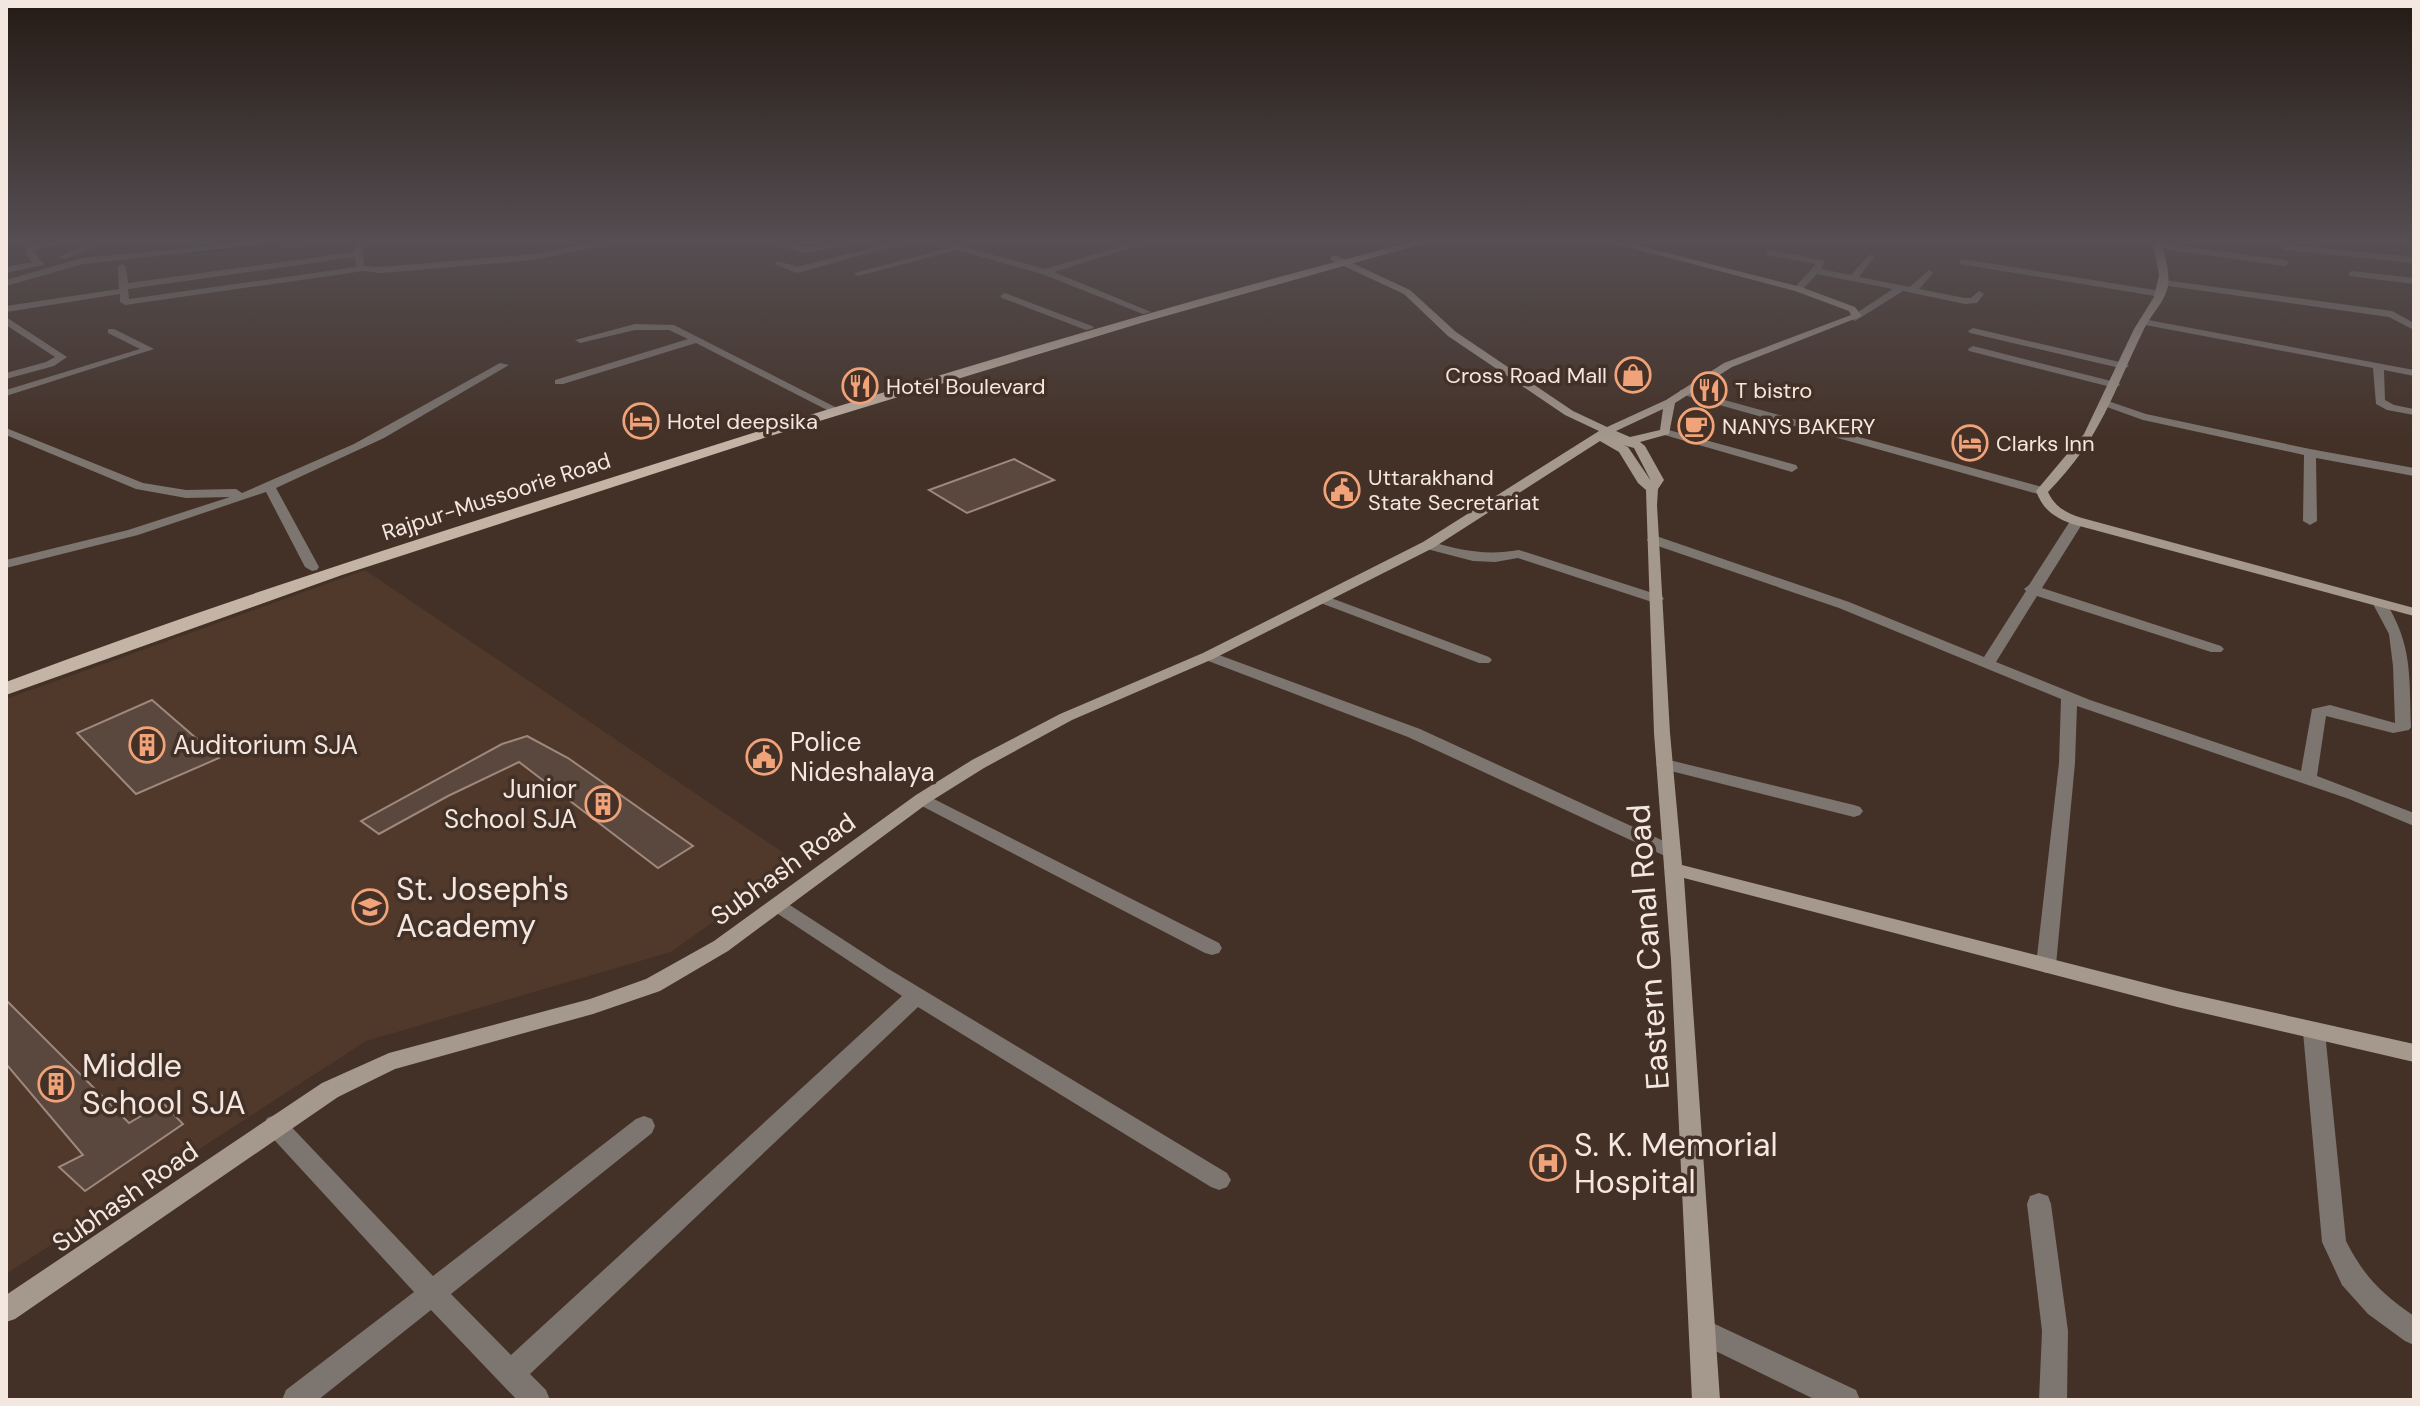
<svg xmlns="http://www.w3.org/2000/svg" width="2420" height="1406" viewBox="0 0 2420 1406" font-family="'DM Sans',sans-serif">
  <rect width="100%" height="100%" fill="#433127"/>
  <polygon fill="#50382a" points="365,570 797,862 671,952 366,1041 6,1274 6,699"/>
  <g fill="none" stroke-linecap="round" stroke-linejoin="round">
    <polyline stroke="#001f20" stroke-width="4" points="196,252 284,243"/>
  </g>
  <g fill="#5a473d" stroke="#9e887d" stroke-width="2">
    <polygon points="1014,459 1054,480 967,513 929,490"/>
    <polygon points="152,700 219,758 136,794 77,733"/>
    <polygon points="527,736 568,758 693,846 658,868 519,762 448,796 379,834 361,821 502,744"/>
    <polygon points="6,1000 129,1123 163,1103 183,1124 85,1191 59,1167 83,1155 6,1064"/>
  </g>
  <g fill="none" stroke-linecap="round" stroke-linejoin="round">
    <g fill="#7d756f" fill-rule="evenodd">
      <polygon points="44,243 65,243 34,250 40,260 44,263 43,265 6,273 6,267 32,262 25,252 27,246"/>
      <polygon points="91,243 103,243 65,259 58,257"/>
      <polygon points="242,243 275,243 83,264 6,286 6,280 82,258"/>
      <polygon points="287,243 309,243 290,248 287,247"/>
      <path d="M354,243H362L364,266L381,267L533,254L594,243H613L533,260L381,273L364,271L125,305L120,302V294L6,312V306L119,289L118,267L122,264L126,267L128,283L354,252ZM355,257L356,267L129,299L128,289Z"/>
      <polygon points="773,243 788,243 803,247 861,243 803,253"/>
      <polygon points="891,243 906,243 797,273 774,264 778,261 797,267"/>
      <polygon points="936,243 950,243 1045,269 1132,243 1146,243 1054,272 1151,312 1143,314 1042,274 957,250 858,276 854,273 948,248"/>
      <polygon points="2159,243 2285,260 2289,263 2285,266 2156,248 2156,244"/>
      <polygon points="2286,245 2414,257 2414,263 2283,250 2283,246"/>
      <polygon points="1770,250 1825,261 1821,269 1851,275 1870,254 1874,257 1859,277 1910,287 1929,270 1933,273 1919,289 1965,298 1971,298 1979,291 1984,294 1977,303 1965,304 1903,291 1855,321 1850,318 1852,316 1893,289 1817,274 1801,291 1795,291 1795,287 1816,264 1767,255 1766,253"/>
      <polygon points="1963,259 2161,291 2166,294 2161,297 1960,264 1959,262"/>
      <polygon points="2352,271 2414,278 2414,284 2349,276 2349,272"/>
      <polygon points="2164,280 2392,311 2414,323 2414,330 2389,317 2161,285 2161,281"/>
      <polygon points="1005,293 1092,326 1094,328 1086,330 1002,298 1000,296"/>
      <polygon points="6,318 9,319 67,357 54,366 6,379 6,373 46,362 55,357 6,325"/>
      <polygon points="2143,319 2414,370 2414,376 2384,370 2385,400 2394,405 2414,409 2414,415 2387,410 2376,404 2373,368 2140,324 2140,320"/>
      <polygon points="635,324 674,325 841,410 831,412 696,343 563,384 555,384 555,380 688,339 669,330 635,330 580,343 575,340"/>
      <polygon points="1973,328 2124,363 2129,366 2124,369 1970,333 1968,331"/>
      <polygon points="108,329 114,329 154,349 6,396 6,390 140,349 108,333"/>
      <polygon points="1973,346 2119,383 2120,385 2115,388 1969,351 1968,349"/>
      <polygon points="500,363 509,365 384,438 276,488 319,567 317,570 312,571 305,567 266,492 138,535 6,568 6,560 128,530 230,497 186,498 136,489 6,435 6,428 143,483 186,490 236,489 242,493 354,444"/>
      <polygon points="1680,390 1688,390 2046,488 2048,491 2046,494 2038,494 1680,394"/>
      <polygon points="2108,401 2146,414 2310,449 2414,468 2414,476 2316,458 2317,521 2310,525 2303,521 2304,455 2143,420 2104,406 2102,404"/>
      <polygon points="1665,429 1796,465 1798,468 1792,472 1661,434 1661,430"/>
      <path d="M2077,517L2084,521L2042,588L2221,646L2224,649L2221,652H2211L2037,596L1996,662L2090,700L2301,771L2312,709L2330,705L2395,723L2393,666L2389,634L2373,604L2380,600L2385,601C2413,645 2409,677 2411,727L2409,730L2393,733L2326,716L2317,776L2414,813V826L2349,799L2077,706L2075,763L2056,965L2053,970L2046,973L2039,970L2036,965L2059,763L2061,699L1839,608L1649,543L1647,540L1649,537H1659L1849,602L1984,657L2026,591L2024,589L2029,585L2072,518Z"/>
      <path d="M1428,541C1460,550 1485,556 1519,550L1662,596L1664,599L1657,603L1652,602L1518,558L1495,562L1473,561L1423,548L1421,545Z"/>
      <polygon points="1323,595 1489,657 1492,660 1489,663 1479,663 1318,602 1316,599 1318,596"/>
      <polygon points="1208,651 1420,729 1679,848 1681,852 1679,856 1665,856 1408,737 1203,659 1200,656"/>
      <polygon points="1665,759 1854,805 1860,807 1863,811 1860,815 1854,817 1659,768 1656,764"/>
      <polygon points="922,793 1219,943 1222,948 1219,953 1212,955 1205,953 916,803 913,799 916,795"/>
      <polygon points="779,898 887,968 1227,1173 1231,1180 1227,1187 1219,1190 1211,1187 918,1007 530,1374 546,1390 550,1400 517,1400 431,1310 318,1400 282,1400 286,1390 414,1292 267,1132 264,1125 267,1118 275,1115 283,1118 433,1276 636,1119 644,1116 652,1119 655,1126 652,1133 451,1294 511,1355 902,996 772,910 769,905 772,900"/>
      <path d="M2314,1024L2322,1026L2325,1032L2346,1241C2365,1278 2381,1293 2414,1316V1345L2405,1341L2368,1314L2342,1285L2322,1242L2303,1032L2306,1026Z"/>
      <polygon points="2039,1193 2048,1196 2051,1204 2068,1331 2067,1400 2039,1400 2042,1331 2027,1204 2030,1196"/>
      <polygon points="1702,1318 1856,1390 1860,1400 1816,1400 1693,1340 1689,1331 1693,1322"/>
    </g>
    <g fill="#a5998e" fill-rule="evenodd">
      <path d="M1613,243H1628L1801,287L1855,307L1862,316L1732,367L1675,403L1669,434L1640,442L1645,446L1664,480L1658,489L1657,505L1670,733L1682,865L2177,991L2414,1044V1062L2177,1007L1684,878L1720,1400H1692L1671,960L1654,733L1646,490L1638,483L1619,452L1600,441L1433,548L1213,659L1072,720L984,768L928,803L728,951L660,991L593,1014L395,1069L338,1097L15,1319L6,1322V1295L322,1083L389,1053L590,999L646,979L714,941L916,795L972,760L1060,714L1203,653L1423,542L1599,431L1565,415L1448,336L1404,294L1331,260V256H1337L1410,290L1456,332L1573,411L1607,427L1666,400L1724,363L1851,315L1849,311L1795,291ZM1663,409L1660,430L1630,437L1616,431ZM1623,445L1634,448L1651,481L1628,447Z"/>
      <path d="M2153,243H2161C2165,256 2170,272 2168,286C2165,302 2151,314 2144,329C2112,394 2102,437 2048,492C2055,507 2066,513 2082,518L2414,608V616L2072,524C2054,517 2043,510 2036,491L2084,434L2134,329L2154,297L2159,275Z"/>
    </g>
    <path fill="#c4b4a6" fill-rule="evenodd" d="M1407,243H1425L1141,323L767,437L342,575L6,695V682C216,603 429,535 642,468C896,387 1149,310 1407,243Z"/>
  </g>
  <linearGradient id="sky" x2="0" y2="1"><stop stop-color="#251b15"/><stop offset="0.55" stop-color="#554e52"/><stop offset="1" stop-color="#554e52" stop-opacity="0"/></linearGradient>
  <rect width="2420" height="440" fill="url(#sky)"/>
  <defs>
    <symbol id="shop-ring" viewBox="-11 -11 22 22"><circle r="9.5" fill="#433127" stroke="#f0a278" stroke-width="1.5"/><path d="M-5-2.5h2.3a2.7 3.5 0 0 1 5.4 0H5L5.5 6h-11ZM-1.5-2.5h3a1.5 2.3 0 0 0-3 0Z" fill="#f0a278"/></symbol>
    <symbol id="restaurant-ring" viewBox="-11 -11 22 22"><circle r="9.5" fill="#433127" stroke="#f0a278" stroke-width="1.5"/><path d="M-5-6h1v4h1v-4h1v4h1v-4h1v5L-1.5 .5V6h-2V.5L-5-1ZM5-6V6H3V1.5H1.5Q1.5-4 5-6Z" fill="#f0a278"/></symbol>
    <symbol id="hotel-ring" viewBox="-11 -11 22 22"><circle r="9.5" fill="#433127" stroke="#f0a278" stroke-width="1.5"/><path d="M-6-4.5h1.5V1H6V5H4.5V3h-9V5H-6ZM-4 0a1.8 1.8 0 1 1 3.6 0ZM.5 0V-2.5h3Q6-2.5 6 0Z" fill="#f0a278"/></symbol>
    <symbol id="cafe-ring" viewBox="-11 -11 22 22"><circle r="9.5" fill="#433127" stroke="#f0a278" stroke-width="1.5"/><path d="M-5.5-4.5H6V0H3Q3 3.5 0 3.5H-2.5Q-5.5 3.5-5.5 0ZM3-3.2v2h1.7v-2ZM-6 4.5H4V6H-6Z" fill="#f0a278"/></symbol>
    <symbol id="civic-ring" viewBox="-11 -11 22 22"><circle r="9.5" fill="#433127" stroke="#f0a278" stroke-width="1.5"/><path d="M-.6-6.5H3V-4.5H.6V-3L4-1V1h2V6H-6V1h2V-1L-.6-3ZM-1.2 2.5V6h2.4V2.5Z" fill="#f0a278"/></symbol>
    <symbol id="building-ring" viewBox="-11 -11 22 22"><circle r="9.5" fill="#433127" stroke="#f0a278" stroke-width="1.5"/><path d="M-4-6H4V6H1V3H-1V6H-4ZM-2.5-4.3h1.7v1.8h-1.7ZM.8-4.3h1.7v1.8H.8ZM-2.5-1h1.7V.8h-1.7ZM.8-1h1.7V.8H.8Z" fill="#f0a278"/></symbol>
    <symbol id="school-ring" viewBox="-11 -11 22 22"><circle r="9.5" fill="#433127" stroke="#f0a278" stroke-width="1.5"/><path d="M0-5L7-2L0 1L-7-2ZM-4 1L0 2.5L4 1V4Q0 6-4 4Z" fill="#f0a278"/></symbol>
    <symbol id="hospital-ring" viewBox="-11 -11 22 22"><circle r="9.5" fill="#433127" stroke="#f0a278" stroke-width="1.5"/><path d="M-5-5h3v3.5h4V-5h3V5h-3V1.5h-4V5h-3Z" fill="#f0a278"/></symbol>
  </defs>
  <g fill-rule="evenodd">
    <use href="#shop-ring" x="1613" y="355" width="40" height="40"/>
    <use href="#restaurant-ring" x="840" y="366" width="40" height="40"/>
    <use href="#restaurant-ring" x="1689" y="370" width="40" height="40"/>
    <use href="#hotel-ring" x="621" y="401" width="40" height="40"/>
    <use href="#cafe-ring" x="1676" y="406" width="40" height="40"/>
    <use href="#hotel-ring" x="1950" y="423" width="40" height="40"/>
    <use href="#civic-ring" x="1322" y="470" width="40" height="40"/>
    <use href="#building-ring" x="127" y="725" width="40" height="40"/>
    <use href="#civic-ring" x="744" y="737" width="40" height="40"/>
    <use href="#building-ring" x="583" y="784" width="40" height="40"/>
    <use href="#school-ring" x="350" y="887" width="40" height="40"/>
    <use href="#building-ring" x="36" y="1064" width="40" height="40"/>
    <use href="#hospital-ring" x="1528" y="1143" width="40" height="40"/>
  </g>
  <g text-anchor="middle" stroke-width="7" stroke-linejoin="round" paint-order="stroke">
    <g font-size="22" fill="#f3e7e0" stroke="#433127" text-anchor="start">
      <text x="1607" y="383" text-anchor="end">Cross Road Mall</text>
      <text x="886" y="394">Hotel Boulevard</text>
      <text x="1735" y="398">T bistro</text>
      <text x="667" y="429">Hotel deepsika</text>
      <text x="1722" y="434">NANYS BAKERY</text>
      <text x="1996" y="451">Clarks Inn</text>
      <text x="1368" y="485">Uttarakhand<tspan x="1368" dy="25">State Secretariat</tspan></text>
    </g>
    <g font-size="22" fill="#f3e7e0" stroke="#433127">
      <text transform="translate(496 496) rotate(-18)" y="8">Rajpur-Mussoorie Road</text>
    </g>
    <g font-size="26" fill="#f3e7e0" stroke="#433127" text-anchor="start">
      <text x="790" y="751">Police<tspan x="790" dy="30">Nideshalaya</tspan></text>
      <text x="173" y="754">Auditorium SJA</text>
      <text x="577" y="798" text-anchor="end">Junior<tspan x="577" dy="30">School SJA</tspan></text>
    </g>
    <g font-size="26" fill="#f3e7e0" stroke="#433127">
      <text transform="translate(783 869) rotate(-36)" y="9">Subhash Road</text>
      <text transform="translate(125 1197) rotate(-35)" y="9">Subhash Road</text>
    </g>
    <g font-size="32" fill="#f3e7e0" stroke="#433127" text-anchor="start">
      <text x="396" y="900">St. Joseph's<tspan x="396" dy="37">Academy</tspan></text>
      <text x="82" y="1077">Middle<tspan x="82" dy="37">School SJA</tspan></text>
      <text x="1574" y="1156">S. K. Memorial<tspan x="1574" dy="37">Hospital</tspan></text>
    </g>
    <g font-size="32" fill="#f3e7e0" stroke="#433127">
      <text transform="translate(1648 947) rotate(-94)" y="11">Eastern Canal Road</text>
    </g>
  </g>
  <rect width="2420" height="1406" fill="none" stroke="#f3e7e0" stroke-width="16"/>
</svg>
